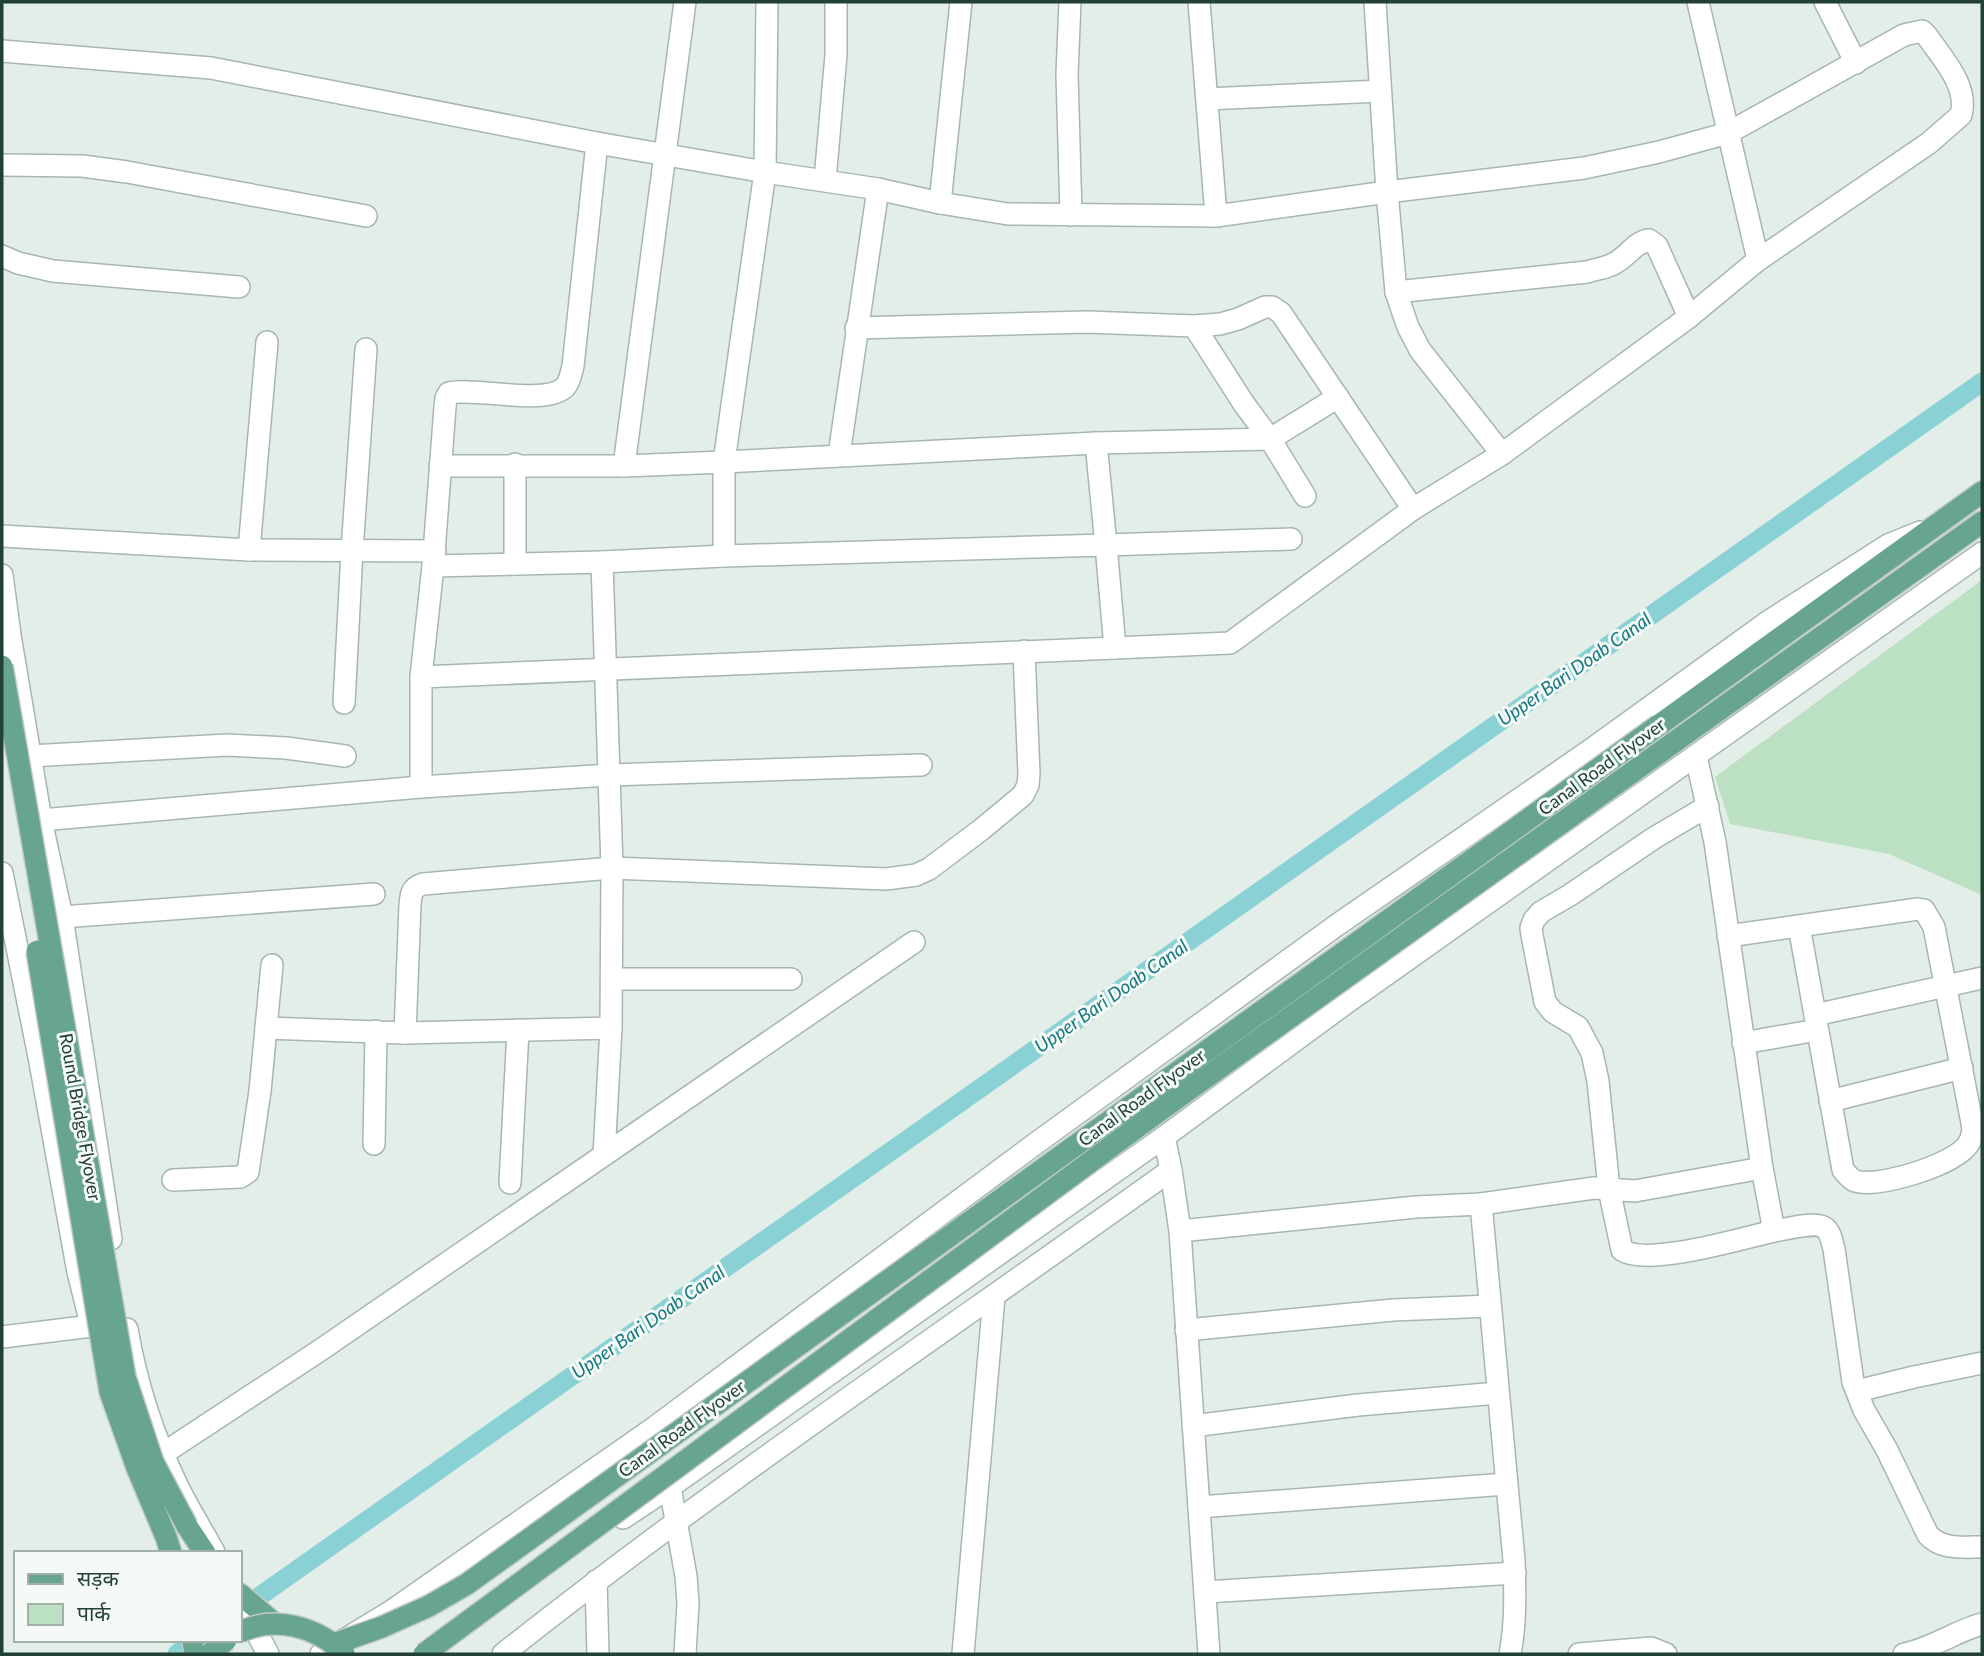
<svg xmlns="http://www.w3.org/2000/svg" width="1984" height="1656" viewBox="0 0 1984 1656" font-family="Lato,'Noto Sans Devanagari',sans-serif">
  <rect width="100%" height="100%" fill="#e4eee9"/>
  <polygon fill="#bce0c2" points="1982,580 1982,895 1889,854 1730,824 1715,777"/>
  <g fill="none" stroke-linecap="round" stroke-linejoin="round">
    <g stroke="#8ad1d5" stroke-width="19">
      <polyline points="240,1610 1982,382"/>
      <polyline points="177,1654 196,1640"/>
    </g>
    <defs>
      <g id="minor">
        <polyline points="767,2 765,172 878,189 940,203 1008,214 1216,216 1387,192 1396,292 1408,327 1420,350 1502,454 1413,509 1230,643 1115,648"/>
        <polyline points="1070,2 1067,74 1071,215"/>
        <polyline points="1199,2 1216,216"/>
        <path d="M1375,2L1387,192L1584,168L1659,152L1728,133L1904,35L1922,31L1927,36C1942,58 1969,86 1961,115L1929,143L1758,260"/>
        <polyline points="1825,2 1856,63"/>
        <path d="M2,51L211,68L597,143L573,366C571,373 570,382 565,387C546,406 476,387 449,393L446,398L445,407L433,566L602,562L609,775L421,787L41,820"/>
        <polyline points="1207,99 1380,91"/>
        <polyline points="597,143 765,172 724,462 1096,443 1106,545 1291,539"/>
        <polyline points="2,165 82,166 127,172 366,216"/>
        <polyline points="825,180 836,55 836,2"/>
        <polyline points="940,203 961,2"/>
        <polyline points="2,256 18,263 53,271 239,287"/>
        <path d="M1396,292L1587,272C1596,269 1607,268 1615,263C1628,256 1635,242 1649,240L1657,246L1689,317"/>
        <polyline points="1194,326 1244,404 1270,439 1338,397"/>
        <polyline points="856,328 1087,322 1194,326 1220,324 1238,319 1265,307 1272,307 1281,313 1413,509"/>
        <polyline points="1096,443 1270,439 1305,496"/>
        <polyline points="1502,454 1689,317 1758,260 1698,2"/>
        <polyline points="839,455 878,189"/>
        <polyline points="515,464 515,564"/>
        <polyline points="440,466 624,466 724,462 724,556"/>
        <polyline points="624,466 685,2"/>
        <polyline points="2,536 249,550 435,551"/>
        <polyline points="249,550 267,342"/>
        <polyline points="2,575 10,635 41,820 62,917 111,1239"/>
        <polyline points="421,677 433,566"/>
        <polyline points="344,703 352,551 366,349"/>
        <polyline points="30,756 227,745 286,748 345,756"/>
        <polyline points="421,787 421,677 1115,648 1106,545 724,556 602,562"/>
        <path d="M1708,806L1654,838L1570,895L1541,912L1534,920L1531,928L1532,935L1545,1002L1553,1012L1578,1027L1592,1053L1598,1081L1609,1189L1622,1250C1647,1267 1743,1238 1774,1231L1762,1168"/>
        <polyline points="2,873 39,1057 78,1272 90,1320"/>
        <polyline points="62,917 374,894"/>
        <path d="M1728,936L1918,909L1924,910L1934,927L1973,1128C1972,1136 1971,1142 1965,1148C1948,1166 1879,1188 1855,1181C1850,1179 1847,1174 1843,1170L1799,926"/>
        <polyline points="612,979 791,979"/>
        <polyline points="1815,1015 1982,978"/>
        <polyline points="266,1028 405,1033 611,1028 612,868 609,775 921,765"/>
        <path d="M405,1033L410,905C411,894 411,888 423,884L612,868L886,879L916,875L929,869L982,829L1023,795L1028,785L1029,774L1024,651"/>
        <polyline points="1743,1043 1817,1030"/>
        <polyline points="1830,1101 1962,1068"/>
        <polyline points="1164,1137 1171,1170 1180,1231 1209,1654"/>
        <polyline points="374,1144 376,1031"/>
        <polyline points="604,1155 611,1028"/>
        <polyline points="173,1180 240,1177 248,1172 260,1091 272,965"/>
        <polyline points="510,1183 518,1030"/>
        <polyline points="1481,1204 1594,1188 1635,1191 1762,1168 1715,842 1696,756"/>
        <path d="M1180,1231L1416,1207L1481,1204L1514,1560C1515,1592 1516,1623 1510,1654"/>
        <path d="M1774,1231C1786,1229 1817,1221 1825,1228C1831,1233 1832,1242 1834,1249L1853,1382L1864,1410L1887,1450L1928,1535C1942,1550 1963,1547 1982,1547"/>
        <path d="M127,1329C136,1382 154,1437 177,1485C188,1508 202,1530 214,1552"/>
        <polyline points="1186,1330 1393,1310 1490,1306"/>
        <polyline points="2,1337 92,1326"/>
        <polyline points="1857,1391 1914,1377 1982,1363"/>
        <polyline points="1193,1426 1358,1405 1498,1393"/>
        <polyline points="164,1453 322,1349 914,942"/>
        <polyline points="670,1487 686,1576 688,1603 685,1654"/>
        <polyline points="1199,1507 1506,1484"/>
        <polyline points="623,1518 670,1487 1164,1137 1346,1003 1982,553"/>
        <polyline points="596,1581 598,1654"/>
        <polyline points="1205,1592 1515,1573"/>
        <polyline points="240,1601 268,1654"/>
        <polyline points="321,1654 390,1612 655,1427 1035,1144 1337,925 1592,749 1769,621 1888,545 1920,532"/>
        <path d="M503,1654C719,1483 948,1330 1171,1170"/>
        <polyline points="963,1654 994,1297"/>
        <polyline points="1579,1654 1651,1648 1666,1654"/>
        <path d="M1904,1654C1932,1649 1955,1631 1982,1624"/>
      </g>
      <g id="major">
        <polyline points="1659,725 1982,492"/>
        <polyline points="1673,743 1982,522"/>
        <polyline points="187,1526 205,1553"/>
        <polyline points="240,1594 275,1624"/>
        <polyline points="193,1640 195,1654"/>
      </g>
    </defs>
    <use href="#minor" stroke="#a6b7af" stroke-width="24"/>
    <use href="#major" stroke="#c1cac6" stroke-width="24"/>
    <use href="#minor" stroke="#fff" stroke-width="21"/>
    <use href="#major" stroke="#67a58f" stroke-width="21"/>
    <defs>
      <g id="major-bridge">
        <polyline points="2,666 125,1377 153,1462 187,1526"/>
        <polyline points="37,951 110,1392 137,1468 166,1537 171,1553"/>
        <path d="M240,1632C276,1615 316,1627 344,1653"/>
        <polyline points="334,1644 382,1627 429,1606 467,1584 1659,725"/>
        <polyline points="210,1654 226,1640"/>
        <polyline points="424,1654 1155,1114 1673,743"/>
      </g>
    </defs>
    <use href="#major-bridge" stroke="#c1cac6" stroke-width="24" stroke-linecap="butt"/>
    <use href="#major-bridge" stroke="#67a58f" stroke-width="21"/>
  </g>
  <g text-anchor="middle" stroke-width="6" stroke-linejoin="round" paint-order="stroke">
    <g font-size="18" fill="#224135" stroke="#f5faf7">
      <text transform="translate(1602 767) rotate(-36)" y="6">Canal Road Flyover</text>
      <text transform="translate(1142 1098) rotate(-36)" y="6">Canal Road Flyover</text>
      <text transform="translate(80 1117) rotate(80)" y="6">Round Bridge Flyover</text>
      <text transform="translate(682 1429) rotate(-36)" y="6">Canal Road Flyover</text>
    </g>
    <g font-size="19" font-style="italic" fill="#197980" stroke="#f5faf7">
      <text transform="translate(1574 669) rotate(-35)" y="7">Upper Bari Doab Canal</text>
      <text transform="translate(1111 996) rotate(-35)" y="7">Upper Bari Doab Canal</text>
      <text transform="translate(648 1322) rotate(-35)" y="7">Upper Bari Doab Canal</text>
    </g>
  </g>
  <rect width="1984" height="1656" fill="none" stroke="#224135" stroke-width="7"/>
  <rect x="14" y="1551" width="228" height="91" fill="#f5faf7" stroke="#a1b0a9" stroke-width="2"/>
  <rect x="28" y="1574" width="35" height="10" fill="#67a58f" stroke="#a1b0a9" stroke-width="2"/>
  <text x="77" y="1586" font-size="21" fill="#224135">सड़क</text>
  <rect x="28" y="1604" width="35" height="21" fill="#bce0c2" stroke="#a1b0a9" stroke-width="2"/>
  <text x="77" y="1621" font-size="21" fill="#224135">पार्क</text>
</svg>
